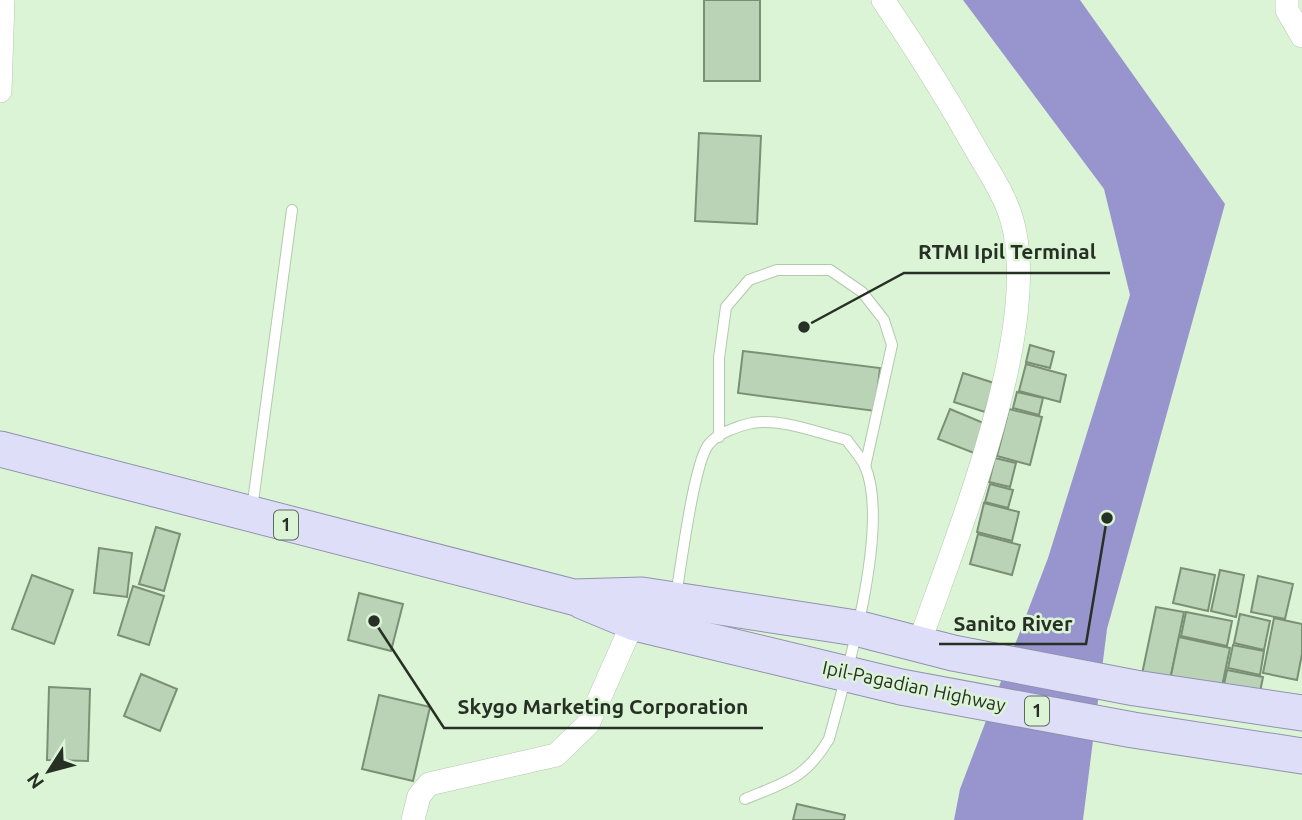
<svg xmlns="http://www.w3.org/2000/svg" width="1302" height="820" viewBox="0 0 1302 820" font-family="Ubuntu,sans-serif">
  <rect width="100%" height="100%" fill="#dcf4d6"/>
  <polygon fill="#9895ce" points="963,0 1080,0 1225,204 1107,629 1083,820 954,820 960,789 1048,558 1130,295 1104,189"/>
  <g fill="#bad2b5" stroke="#7a9075" stroke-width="2">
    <rect x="704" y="0" width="56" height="81"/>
    <polygon points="699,133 761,136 757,224 695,221"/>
    <polygon points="1030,345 1054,352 1050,368 1026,362"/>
    <polygon points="743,351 880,368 875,411 738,393"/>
    <polygon points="1026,364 1066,375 1060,402 1019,391"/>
    <polygon points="963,373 994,383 985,412 954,402"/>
    <polygon points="1017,392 1043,398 1039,415 1013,408"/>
    <polygon points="950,409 986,424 974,453 938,439"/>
    <polygon points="1009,409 1042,417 1030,465 997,456"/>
    <polygon points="995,458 1016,463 1010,487 989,482"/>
    <polygon points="990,484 1013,490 1008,508 985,502"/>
    <polygon points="984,503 1019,512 1012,541 977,532"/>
    <polygon points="156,527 180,534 164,591 139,584"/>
    <polygon points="978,534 1020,545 1012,575 970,564"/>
    <polygon points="99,548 132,553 127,597 94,593"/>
    <polygon points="1181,568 1215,575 1208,611 1173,603"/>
    <polygon points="1220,570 1244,575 1236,617 1211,611"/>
    <polygon points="32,575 73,590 54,644 12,629"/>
    <polygon points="1258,576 1293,584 1285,619 1251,612"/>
    <polygon points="133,586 164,596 149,645 118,635"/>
    <polygon points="359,593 403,604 391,651 348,640"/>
    <polygon points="1156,607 1184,612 1170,680 1142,674"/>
    <polygon points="1186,612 1232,621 1227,646 1181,636"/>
    <polygon points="1240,614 1270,621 1264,650 1234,643"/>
    <polygon points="1274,618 1302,624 1302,654 1297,680 1263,673"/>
    <polygon points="1179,637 1230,648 1220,696 1169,685"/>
    <polygon points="1233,645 1264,651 1260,675 1228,668"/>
    <polygon points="1227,670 1263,677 1258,702 1222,694"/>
    <polygon points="141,674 177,689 160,731 124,716"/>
    <polygon points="49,687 90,689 88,761 47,760"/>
    <polygon points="379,695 430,707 413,781 362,769"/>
    <polygon points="797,804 845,815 844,820 793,820"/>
  </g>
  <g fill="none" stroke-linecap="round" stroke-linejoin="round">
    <defs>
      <g id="service">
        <polyline points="719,437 719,358 726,307 749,280 777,270 830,270 862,292 884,320 892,345 865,467"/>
        <polyline points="252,509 292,210"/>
        <path d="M676,595C681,567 694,461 709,444C718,433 738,426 752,423C782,418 818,433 847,440C852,448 861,457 865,466C891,526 846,676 829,739C805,779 786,782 745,799"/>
      </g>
      <g id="minor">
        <path d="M883,0C917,50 949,101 978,153C991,175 1007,199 1013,224C1041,333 956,537 919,644"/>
        <polyline points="1287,0 1287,10 1302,36"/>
        <polyline points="0,91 3,0"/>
        <polyline points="413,820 419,796 429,784 556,755 588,724 638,611"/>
      </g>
      <g id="primary">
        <polyline points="0,449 573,597 642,595 856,628 953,653 1135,688 1302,713"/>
        <polyline points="582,601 635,623 901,687 1133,730 1302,756"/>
      </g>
    </defs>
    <use href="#service" stroke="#b1c9ac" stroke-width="12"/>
    <use href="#minor" stroke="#b1c9ac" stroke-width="24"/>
    <use href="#primary" stroke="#9093ac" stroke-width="37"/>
    <use href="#service" stroke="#fff" stroke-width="10"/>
    <use href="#minor" stroke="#fff" stroke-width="23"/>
    <use href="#primary" stroke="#dfdef9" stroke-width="35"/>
  </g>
  <g text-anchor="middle" stroke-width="5" stroke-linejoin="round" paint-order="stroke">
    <g fill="#dcf4d6" stroke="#5d6b5a" stroke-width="2">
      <rect x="274" y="510.5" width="24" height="29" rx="5"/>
      <rect x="1025" y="696.5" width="24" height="29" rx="5"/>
    </g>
    <g font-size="18" font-weight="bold" fill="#273025">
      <text x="286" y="531">1</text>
      <text x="1037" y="717">1</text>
    </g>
    <g font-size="19" fill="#273025" stroke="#dcf4d6">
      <text transform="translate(914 686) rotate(12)" y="7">Ipil-Pagadian Highway</text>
    </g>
  </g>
  <path fill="none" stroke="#273025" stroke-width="2.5" d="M804 327L904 273H1110M1107 518L1086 644H939M374 621L444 728H763"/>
  <g fill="#273025" stroke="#dcf4d6" stroke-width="2.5">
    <circle cx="804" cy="327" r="7"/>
    <circle cx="1107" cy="518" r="7"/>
    <circle cx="374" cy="621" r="7"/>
  </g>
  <g font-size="21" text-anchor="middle" font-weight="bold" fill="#273025" stroke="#dcf4d6" stroke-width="5" stroke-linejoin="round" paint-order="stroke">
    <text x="1007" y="259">RTMI Ipil Terminal</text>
    <text x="1013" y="631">Sanito River</text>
    <text x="603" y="714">Skygo Marketing Corporation</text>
  </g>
  <g transform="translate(49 771) rotate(234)" stroke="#dcf4d6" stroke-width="5" paint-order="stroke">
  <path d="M0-5L12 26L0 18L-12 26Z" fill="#273025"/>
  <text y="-10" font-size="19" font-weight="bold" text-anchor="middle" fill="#273025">N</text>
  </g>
</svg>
